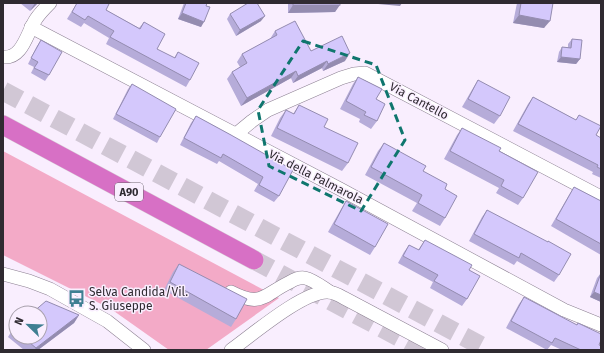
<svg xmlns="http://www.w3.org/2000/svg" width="604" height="353" viewBox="0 0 604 353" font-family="'Fira Sans',sans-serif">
  <rect width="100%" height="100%" fill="#f9eefe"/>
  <polygon fill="#f3aac7" points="3,151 279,298 206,350 169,350 111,309 3,255"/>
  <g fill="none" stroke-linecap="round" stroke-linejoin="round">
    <g stroke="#d1c7d5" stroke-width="19" stroke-dasharray="19 10" stroke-linecap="butt">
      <polyline points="3,91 489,350"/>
      <polyline points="254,260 423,350"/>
    </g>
    <defs>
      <g id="minor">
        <polyline points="31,27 340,189 564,310 601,325"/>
        <path d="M3,57C23,59 27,32 36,19C40,13 45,8 50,3"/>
        <polyline points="235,135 252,121 268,110 341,78 354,74 365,73 601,197"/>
        <polyline points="3,274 29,281 50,289 107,321 144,350"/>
        <path d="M231,292C262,308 263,295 290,282C295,279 300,277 305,278C314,280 322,287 330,292"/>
        <path d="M231,350C252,335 302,292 327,292C333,292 339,295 344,298L442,350"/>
      </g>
      <polyline id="highway" points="3,125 254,260"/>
    </defs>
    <use href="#minor" stroke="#8c8092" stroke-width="14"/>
    <use href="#highway" stroke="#dad9da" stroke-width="20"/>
    <use href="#minor" stroke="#fff" stroke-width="13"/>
    <use href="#highway" stroke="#d770c5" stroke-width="19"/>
  </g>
  <g fill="#b6acd9">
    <polygon points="20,3 38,3 30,11"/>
    <polygon points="77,3 107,3 106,10 139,28 144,22 157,49 174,58 178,52 190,80 186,87 106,44 109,38 84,23 81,27 67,19"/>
    <polygon points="184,3 207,3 201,27 178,19"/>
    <polygon points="288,3 340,3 335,12 288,13"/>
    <polygon points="517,3 553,3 544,28 513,23"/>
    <polygon points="230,14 261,21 236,36 227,19"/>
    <polygon points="275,31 311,51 345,61 323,71 322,68 293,83 291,78 241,106 227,79 232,72 240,67 237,62 242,54 270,39"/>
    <polygon points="572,39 580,59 576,64 557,62 559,52 562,47 568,47 568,44"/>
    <polygon points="41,40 49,75 45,81 31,73 34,67 28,64 37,46"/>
    <polygon points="358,77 376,99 377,121 371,129 359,122 360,119 340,109 353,84"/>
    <polygon points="478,80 500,116 494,124 462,107 473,88"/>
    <polygon points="132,84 160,137 157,143 113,119 128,89"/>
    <polygon points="533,97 576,120 579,115 596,135 601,138 601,178 592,174 593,172 513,131 528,104"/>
    <polygon points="299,105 324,127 348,163 342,171 271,136 280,118 286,110 293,114"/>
    <polygon points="196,116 231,135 279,196 274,202 254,191 258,184 219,161 217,164 180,145 191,123"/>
    <polygon points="462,128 499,151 523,198 518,205 496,193 499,188 444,159 457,135"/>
    <polygon points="384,143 423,171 445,189 445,218 440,226 412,211 417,203 365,175 378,151"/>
    <polygon points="574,187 601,201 601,255 551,226 569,195"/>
    <polygon points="346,201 375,247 370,255 328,232 341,209"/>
    <polygon points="487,210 559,275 554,282 517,261 514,265 469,241 482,217"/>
    <polygon points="425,240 469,270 467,299 462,306 430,288 433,282 398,263 404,252 409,245 418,250"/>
    <polygon points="179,264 236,319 231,327 164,290 173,272"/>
    <polygon points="601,273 601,302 590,297 597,278"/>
    <polygon points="524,297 576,325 578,323 599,345 601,350 562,350 551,345 547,350 506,328 519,304"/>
    <polygon points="79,315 74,323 38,350 24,350 8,337 13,329 16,327 16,337 40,337"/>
  </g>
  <g fill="#948cb0">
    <polygon points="35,3 38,3 30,11"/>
    <polygon points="367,3 402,3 400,6"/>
    <polygon points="293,5 340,5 335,12 288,13"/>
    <polygon points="182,13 204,22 201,27 178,19"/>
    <polygon points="519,15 550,21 544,28 513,23"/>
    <polygon points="265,16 261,21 236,36 240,30"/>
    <polygon points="350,53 345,61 323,71 328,64"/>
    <polygon points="561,57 580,59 576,64 557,62"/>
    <polygon points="327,61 322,68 293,83 298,76"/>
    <polygon points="296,71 291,78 241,106 247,98"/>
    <polygon points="594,292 601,295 601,302 590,297"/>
    <polygon points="79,315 74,323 38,350 34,350 36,348"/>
  </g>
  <g fill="#d4c8fc" stroke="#948cb0">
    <polygon points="77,3 107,3 109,4 106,10 140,29 144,22 165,34 157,49 175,58 178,52 199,63 190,80 110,37 114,31 88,16 85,20 72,12"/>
    <polygon points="186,3 207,3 206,6 210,7 204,22 182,13"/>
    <polygon points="248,3 257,3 265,16 240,30 230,14"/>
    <rect x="293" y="3" width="47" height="2"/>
    <polygon points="521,3 553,3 550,21 519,15"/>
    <polygon points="295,21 311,51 342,36 350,53 328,64 327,61 298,76 296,71 247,98 232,72 247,63 242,54 277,35 275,31"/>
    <polygon points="572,39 582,40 580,59 561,57 562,47 571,48"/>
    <polygon points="41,40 62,52 49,75 34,68 38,62 31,58"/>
    <polygon points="358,77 382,89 376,99 385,104 377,121 364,115 366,112 346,101"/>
    <polygon points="478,80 510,97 500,116 468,99"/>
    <polygon points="132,84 176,109 160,137 116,114"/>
    <polygon points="533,97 576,120 579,115 601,126 596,135 601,138 601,169 597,167 598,165 518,124"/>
    <polygon points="299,105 328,119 324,127 358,143 348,163 277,128 286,110 294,114"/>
    <polygon points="196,116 231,135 293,170 279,196 259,185 263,177 223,154 221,158 184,138"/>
    <polygon points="462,128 501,148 499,151 538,172 523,198 501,186 504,180 450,151"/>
    <polygon points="384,143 426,166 423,171 447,184 445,189 457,196 445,218 418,203 422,195 371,167"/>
    <polygon points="574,187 601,201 601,244 556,219"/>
    <polygon points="346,201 388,224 375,247 334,224"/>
    <polygon points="487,210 548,242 548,241 571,254 559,275 521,253 519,258 474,234"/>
    <polygon points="425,240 472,265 469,270 480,276 467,299 434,281 438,275 403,256 409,245 419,250"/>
    <polygon points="179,264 247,299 236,319 170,282"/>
    <polygon points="601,273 601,295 594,292"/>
    <polygon points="524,297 577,325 578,323 601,334 601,340 599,345 601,346 601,350 581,350 555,338 552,343 511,321"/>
    <polygon points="46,301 79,315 36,348 23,337 40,337 40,313 32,313"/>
    <polygon points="16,327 16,331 13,329"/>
  </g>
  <path fill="none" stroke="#0f766e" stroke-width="3" stroke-dasharray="8 5" stroke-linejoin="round" d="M303,41L376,65L405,140L361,211L269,166L258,110Z"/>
  <defs>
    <symbol id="bus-bare" viewBox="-9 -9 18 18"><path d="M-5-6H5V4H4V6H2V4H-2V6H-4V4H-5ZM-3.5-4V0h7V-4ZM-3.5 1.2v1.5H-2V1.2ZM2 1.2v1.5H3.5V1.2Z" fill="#3f7f92" stroke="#f9eefe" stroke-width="2.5" paint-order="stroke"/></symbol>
  </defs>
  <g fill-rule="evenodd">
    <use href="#bus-bare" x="64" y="286" width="25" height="25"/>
  </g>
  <g text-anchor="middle" stroke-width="3" stroke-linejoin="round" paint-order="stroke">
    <rect fill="#f9eefe" stroke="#6c656e" stroke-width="1" x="115" y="183" width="28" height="18" rx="3"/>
    <g font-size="11" font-weight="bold" fill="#2f2a31">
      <text x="129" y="196">A90</text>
    </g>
    <g font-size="12" fill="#2f2a31" stroke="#f9eefe">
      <text transform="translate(419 101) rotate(28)" y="4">Via Cantello</text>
      <text transform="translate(316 177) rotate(27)" y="4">Via della Palmarola</text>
    </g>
    <g font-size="12" fill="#2f2a31" stroke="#f9eefe" text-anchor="start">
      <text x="89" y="296">Selva Candida/Vil.<tspan x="89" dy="14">S. Giuseppe</tspan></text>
    </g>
  </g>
  <rect width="604" height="353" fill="none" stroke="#2f2a31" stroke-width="8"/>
  <g transform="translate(28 325) rotate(293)"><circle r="19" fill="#f9eefe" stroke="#a8a0ac"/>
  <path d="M0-3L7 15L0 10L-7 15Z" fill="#3f7f92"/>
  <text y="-6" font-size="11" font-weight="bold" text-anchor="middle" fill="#2f2a31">N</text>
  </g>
</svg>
